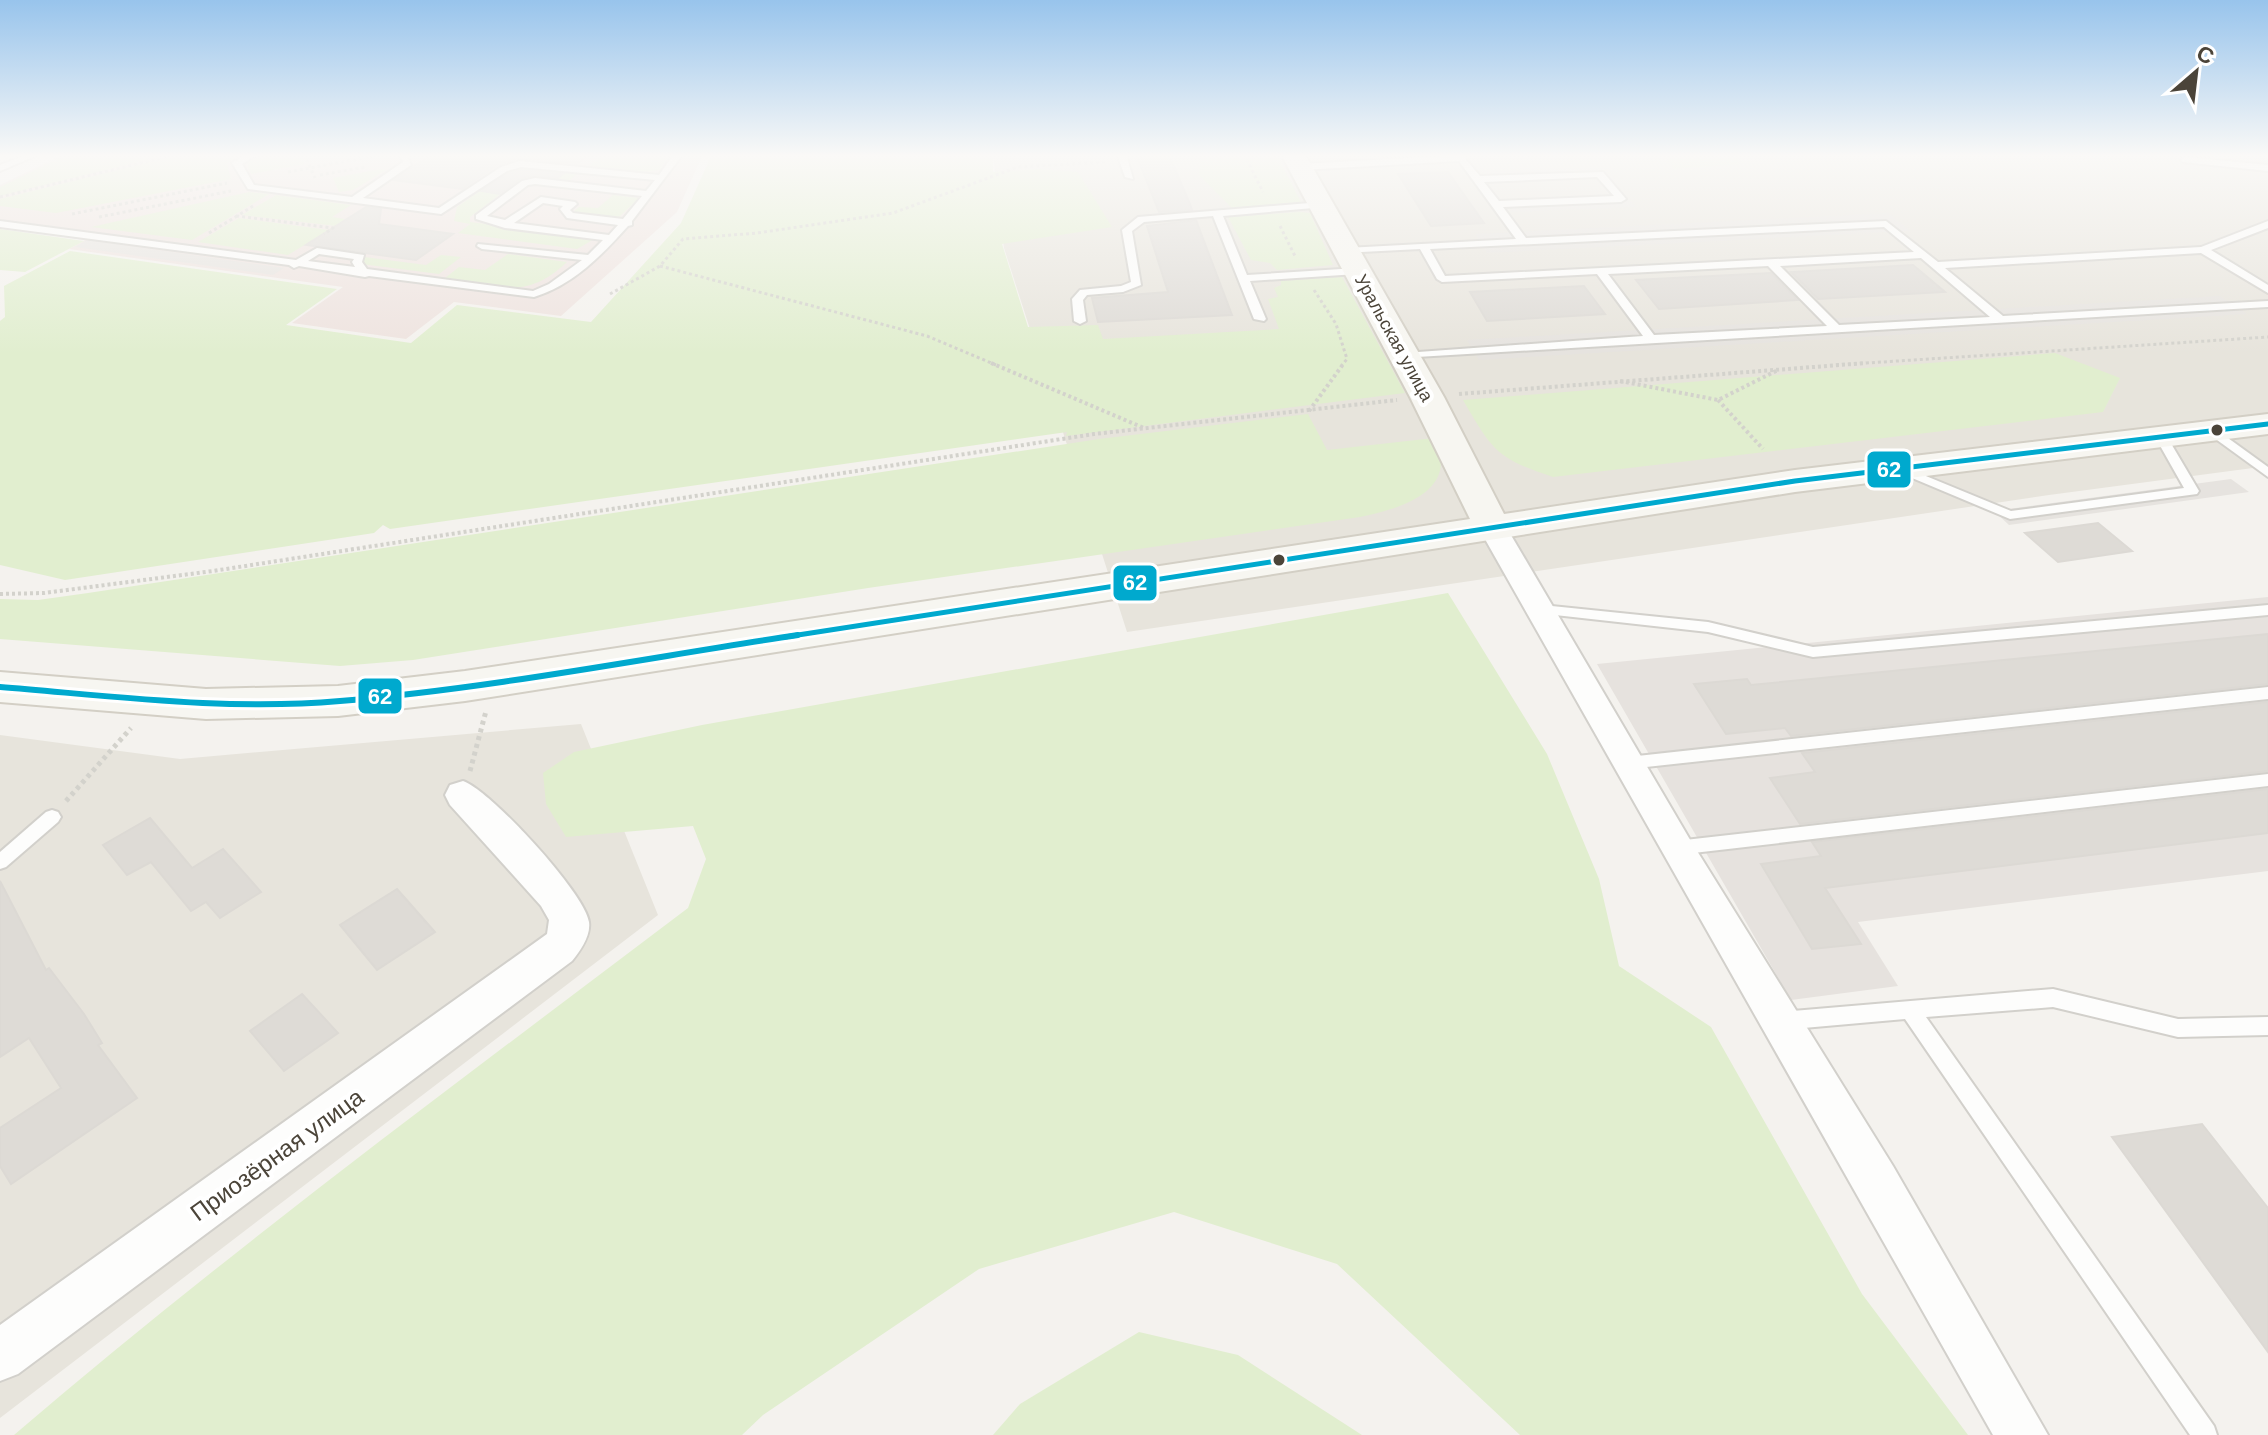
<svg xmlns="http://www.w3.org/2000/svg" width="2268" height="1435" viewBox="0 0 2268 1435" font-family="Arial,sans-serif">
  <rect width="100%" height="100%" fill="#f4f2ee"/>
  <g fill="#e7e4dc">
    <polygon points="993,154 2268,154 2268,466 2049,495 1127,632 1004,248"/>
    <polygon points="581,724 658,915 0,1418 0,735 180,759"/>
  </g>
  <polygon fill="#e6e2de" points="2268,597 2268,871 1858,922 1898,986 1791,1000 1597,664"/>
  <polygon fill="#eee3df" points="64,154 703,154 677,212 561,316 454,302 406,339 292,323 343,287 69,249 85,240 0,228 0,185"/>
  <g fill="#e1eecf">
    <polygon points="68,154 170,154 0,196 0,187"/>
    <polygon points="183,154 243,154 227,163 231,179 56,213 0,206 0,199"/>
    <polygon points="260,154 300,154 304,164 251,174 246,161"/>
    <polygon points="607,154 669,154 660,170 645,172 588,166"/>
    <polygon points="712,154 993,154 993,172 1038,169 1078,172 1112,227 1002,244 1028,327 1098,325 1103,339 1279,329 1268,299 1278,297 1274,288 1281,285 1281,281 1342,277 1405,393 1066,436 1067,432 390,529 383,525 374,533 65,580 0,565 0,321 5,317 4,286 70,251 337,289 286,325 411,343 457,305 591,322 681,223"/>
    <polygon points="1201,154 1276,154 1301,202 1233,209 1199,175"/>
    <polygon points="1665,154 1736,154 1740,164 1673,169"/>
    <path d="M525,167L578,173L569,181C516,175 511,187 470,217V222L598,237L577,249L458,233L470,224L454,221L457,207L511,169Z"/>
    <polygon points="381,169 386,170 353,190 339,192 333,178"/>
    <polygon points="249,192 269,194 192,240 91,227"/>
    <polygon points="276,195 351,205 332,217 345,219 336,226 242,215"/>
    <polygon points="613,195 639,198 616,220 569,215 579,207 598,208"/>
    <polygon points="1300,212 1310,213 1333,265 1277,270 1270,263 1251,260 1228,217"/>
    <polygon points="239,218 329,230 288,255 198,242"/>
    <polygon points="0,229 84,241 25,272 0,270"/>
    <path d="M508,254L567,262C525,302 498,285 445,278L459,267L485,270Z"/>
    <polygon points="441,255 461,257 439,274 361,264 364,257 426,265"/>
    <path d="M2055,353L2120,378L2103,412L1553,477C1496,458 1493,451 1463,400Z"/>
    <path d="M1308,414L1327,450L1434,438C1462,491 1399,509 1360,517L868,588L413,660L340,666L0,639V599L38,600L88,593L1099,439Z"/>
    <path d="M1448,593L1547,754L1599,879L1619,966L1711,1027L1862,1294L1968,1435H1520L1337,1264L1174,1212L979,1269L763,1415L742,1435H14C231,1249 461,1080 688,908L706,859L693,826L566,837L546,804L543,773L574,752L702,725Z"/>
    <polygon points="1139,1332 1238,1355 1362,1435 993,1435 1020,1404"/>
  </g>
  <g fill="#e6e3df">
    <polygon points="1601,167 1636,207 1512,212 1505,201 1610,196 1594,177 1489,182 1482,172"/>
    <polygon points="1889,213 1910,231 1487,253 1475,234"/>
    <polygon points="87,240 284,268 273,275 75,247"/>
    <polygon points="2220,296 2247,314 1479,360 1467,340"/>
    <polygon points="2231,479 2249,492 2009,525 1994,511"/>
  </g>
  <g fill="#dedbd6" stroke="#dcd9d4" stroke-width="2">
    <polygon points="432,154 591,154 577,164 519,158 499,164 462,189 394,180"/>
    <polygon points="1169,155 1190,204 1192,210 1159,212 1137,157"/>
    <polygon points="521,170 563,174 558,178 535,175 521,178 500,194 481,191 508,174"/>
    <polygon points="1448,172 1484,223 1431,226 1398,174"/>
    <polygon points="366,207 381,209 379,224 453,234 416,260 306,245"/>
    <polygon points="1196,220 1232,315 1098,322 1092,298 1168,292 1147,226"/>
    <polygon points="1913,265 1945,292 1818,299 1791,272"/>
    <polygon points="1771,273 1798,300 1659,309 1636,280"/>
    <polygon points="1584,286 1605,314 1487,321 1470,292"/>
    <polygon points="2098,523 2132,551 2058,562 2025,533"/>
    <polygon points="2268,634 2268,684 1791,736 1785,728 1726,734 1694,684 1747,679 1751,685"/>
    <polygon points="2268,702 2268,771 1800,824 1770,778 1815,772 1802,753"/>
    <polygon points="2268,789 2268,833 1825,888 1861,944 1812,949 1761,864 1821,856 1812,842"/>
    <polygon points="150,818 192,868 223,849 261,892 220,918 206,902 191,911 151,862 127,875 103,845"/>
    <polygon points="0,881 46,970 49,968 84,1014 102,1043 98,1045 137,1098 11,1184 0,1166 0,1128 61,1088 29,1038 0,1057"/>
    <polygon points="397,889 435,932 377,970 340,925"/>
    <polygon points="302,994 338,1033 284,1071 250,1031"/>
    <polygon points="2202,1124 2268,1208 2268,1352 2112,1137"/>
  </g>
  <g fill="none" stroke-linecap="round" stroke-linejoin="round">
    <defs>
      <g id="lane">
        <polygon points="28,154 40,154 0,171 0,165"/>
        <path d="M247,154H258L242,164L254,185L352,197L403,162L399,154H407L411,165L363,198L439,208L501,167L520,161L659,175L674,154H683L632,221V225L628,226C602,255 573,285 534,297L369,276L365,277L299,266L294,268L289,265L0,227V221L296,260L317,248L364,255L362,262L367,269L533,291L549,284L582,260L482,249L477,246L478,244L588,255L603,240L505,228L476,219V215L522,181L535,178L646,191L655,180L521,167L507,171L441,214L248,189L232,163ZM535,184L642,196L623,219L573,213L570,210L577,204L575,202L541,197L505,220L487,216L528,185ZM543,203L563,206L560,209L567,218L618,225L609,235L514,223ZM319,254L354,259L352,262L355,267L308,261Z"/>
        <polygon points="1117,154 1126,154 1133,179 1125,177"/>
        <path d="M1462,155L1480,176L1603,172L1626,199L1621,202L1503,207L1526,238L1886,221L1938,262L2201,247L2268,221V228L2211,250L2268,285V293L2201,253L1945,268L2003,316L2268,301V307L1400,358V354L1404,353L1643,336L1597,274L1442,282L1437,279L1420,249L1342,253V249L1346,248L1516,239L1459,161L1301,170L1296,167L1301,164ZM1597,177L1614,196L1499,201L1484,182ZM1884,227L1914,252L1445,276L1430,249ZM1921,258L1990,317L1839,325L1780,266ZM1768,266L1827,326L1654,335L1608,274Z"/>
        <polygon points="2186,157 2268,165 2268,171 2183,162 2181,160"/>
        <polygon points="1322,202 1327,205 1325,207 1223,216 1247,275 1357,268 1362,271 1357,274 1250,281 1266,319 1264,321 1254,319 1213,216 1144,222 1132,231 1141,285 1123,292 1087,295 1083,300 1086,321 1080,324 1074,321 1072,299 1080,290 1121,286 1131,282 1122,230 1138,217"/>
        <polygon points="2210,425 2268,467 2268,477 2206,432 2206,426"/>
        <polygon points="2160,431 2166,435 2199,491 2197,494 2010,519 1893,470 1899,466 1904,467 2011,511 2184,488 2154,435"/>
        <polygon points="1542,605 1708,622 1813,647 2268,605 2268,615 1813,657 1708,632 1537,613 1535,610"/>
        <polygon points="2268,687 2268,699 1628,769 1622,767 1620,763 1622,759 1628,757"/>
        <polygon points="2268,774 2268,786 1676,855 1670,853 1667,848 1670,843 1676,841"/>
        <polygon points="52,810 58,812 61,817 58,822 6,867 0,869 0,852 46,812"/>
        <polygon points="2053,989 2178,1019 2268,1017 2268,1035 2178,1037 2053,1007 1926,1017 2214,1426 2217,1435 2190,1435 1905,1019 1781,1030 1774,1027 1771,1021 1774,1015 1781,1012"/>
      </g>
      <g id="street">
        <polygon points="1491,516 1501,519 1505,525 1689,838 1893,1166 2048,1435 1993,1435 1477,525 1481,519"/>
        <path d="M463,781C490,790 585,893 589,922C591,936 580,951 572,961L18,1374L0,1381V1325L547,934L549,920L541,906L450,805L445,795L450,785Z"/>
      </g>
      <polygon id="secondary" points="1281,154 1305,154 1444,397 1504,514 1795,470 2268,414 2268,434 1795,492 465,701 338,716 206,719 0,702 0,672 206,689 338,686 465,671 1470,519 1410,397"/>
    </defs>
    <use href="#lane" stroke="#d2d0cb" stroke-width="4"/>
    <use href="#street" stroke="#d2d0cb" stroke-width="4"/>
    <use href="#secondary" stroke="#d3cfc5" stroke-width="4"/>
    <g stroke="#d3d2cc" stroke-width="3" stroke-dasharray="3 3" stroke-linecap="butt">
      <polyline points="304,154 315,178"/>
      <polyline points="1244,154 1263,192"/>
      <polyline points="288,172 385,154"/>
      <polyline points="320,175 365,167"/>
      <polyline points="0,197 178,154"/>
      <polyline points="253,206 237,216 333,228 324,234"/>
      <polyline points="72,214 227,183"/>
      <polyline points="99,217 231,191"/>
      <polyline points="1280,226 1295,256"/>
      <polyline points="209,233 237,216"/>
      <polyline points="660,266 927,336 996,365"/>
      <polyline points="1314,290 1336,324 1347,359 1342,365"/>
      <polyline points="610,294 660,266 683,239 757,233 893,213 1018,167 1105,162"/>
      <polyline points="1836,365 2268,337"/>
    </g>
    <g stroke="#d3d2cc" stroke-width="4" stroke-dasharray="3 3" stroke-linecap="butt">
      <polyline points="991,363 1144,428"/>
      <polyline points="1620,381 1718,400 1778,370"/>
      <polyline points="1459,394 1866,363"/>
      <polyline points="1718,400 1763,449"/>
      <polyline points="1309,411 1344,363"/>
      <polyline points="0,594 44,593 213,571 1094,434 1397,400"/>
    </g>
    <g stroke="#d3d2cc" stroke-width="5" stroke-dasharray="4 4" stroke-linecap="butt">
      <polyline points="470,771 486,711"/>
      <polyline points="66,801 131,728"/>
    </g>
    <use href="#lane" fill="#fdfdfc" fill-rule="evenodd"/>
    <use href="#street" fill="#fdfdfc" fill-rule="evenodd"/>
    <use href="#secondary" fill="#f7f6f1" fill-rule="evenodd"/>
    <defs>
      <polyline id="bus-1-far1" points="785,637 1795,481 2268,424"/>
      <path id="bus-1" d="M0,687C113,696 227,711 340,701C493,688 646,658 798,635"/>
    </defs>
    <use href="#bus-1-far1" stroke="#fff" stroke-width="10"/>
    <use href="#bus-1" stroke="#fff" stroke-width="12"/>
    <use href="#bus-1-far1" stroke="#00a9ce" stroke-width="5"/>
    <use href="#bus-1" stroke="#00a9ce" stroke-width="6"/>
  </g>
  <linearGradient id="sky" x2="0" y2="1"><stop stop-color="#98c4ec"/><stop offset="0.44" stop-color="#faf9f7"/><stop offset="1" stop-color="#faf9f7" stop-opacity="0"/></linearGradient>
  <rect width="2268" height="354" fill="url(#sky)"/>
  <g fill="#4b4439" stroke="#fff" stroke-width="3">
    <circle cx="2217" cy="430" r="7"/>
    <circle cx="1279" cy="560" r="7"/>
  </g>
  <g text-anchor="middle" stroke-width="8" stroke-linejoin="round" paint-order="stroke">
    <g font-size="18" fill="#4b4439" stroke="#fff">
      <text transform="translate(1394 338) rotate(61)" y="6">Уральская улица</text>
    </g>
    <g font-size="24" fill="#4b4439" stroke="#fff">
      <text transform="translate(277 1155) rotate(-36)" y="8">Приозёрная улица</text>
    </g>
  </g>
  <g stroke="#fff" stroke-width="3">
    <rect x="1866" y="450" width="46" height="39" rx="8" fill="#00a9ce"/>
    <rect x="1112" y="564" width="46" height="38" rx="8" fill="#00a9ce"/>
    <rect x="357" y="677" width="46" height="38" rx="8" fill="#00a9ce"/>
  </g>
  <g font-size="22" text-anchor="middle" font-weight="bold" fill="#fff">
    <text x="1889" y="477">62</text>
    <text x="1135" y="590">62</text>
    <text x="380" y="704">62</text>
  </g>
  <g transform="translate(2196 72) rotate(28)" stroke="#ffffff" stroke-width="6" paint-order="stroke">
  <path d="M0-6L14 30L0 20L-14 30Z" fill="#4b4439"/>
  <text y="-12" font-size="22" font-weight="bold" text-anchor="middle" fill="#4b4439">С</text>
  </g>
</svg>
